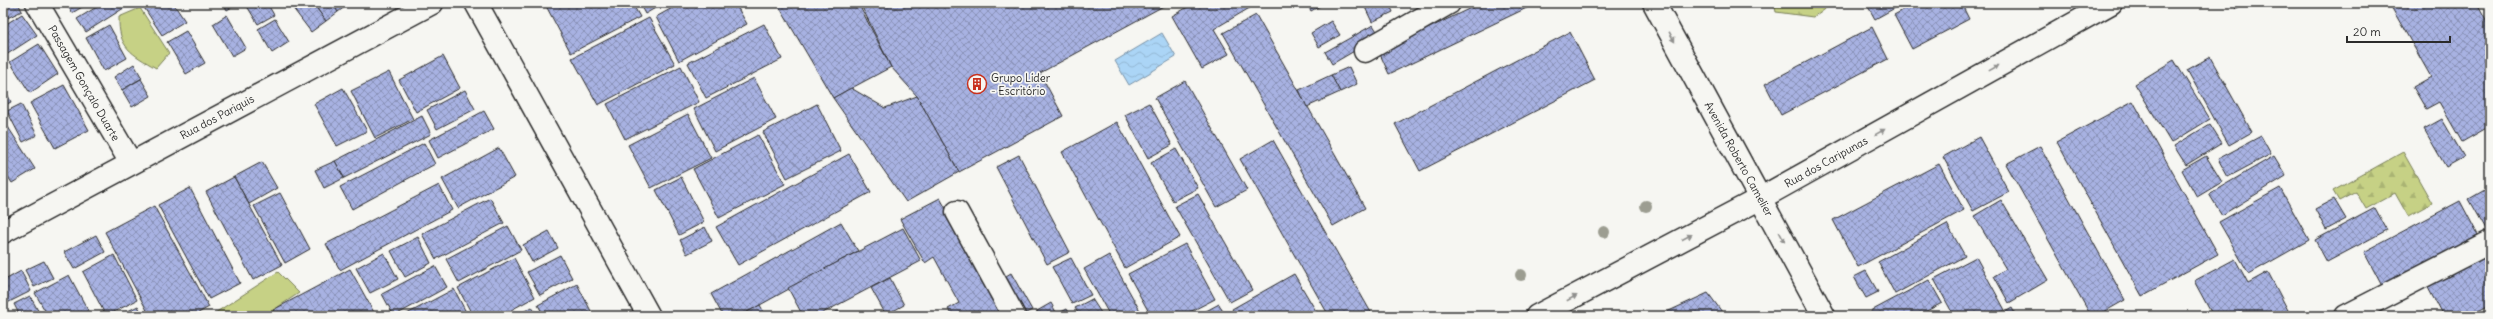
<svg xmlns="http://www.w3.org/2000/svg" width="2493" height="319" viewBox="0 0 2493 319" font-family="Delius,sans-serif">
  <defs>
    <pattern id="forest-firs" width="22" height="20" patternUnits="userSpaceOnUse"><rect width="22" height="20" fill="#c6d185"/><path d="M5 1l3.5 6h-7zM16 11l3.5 6h-7z" fill="#aab473"/></pattern>
    <pattern id="water-waves" width="16" height="10" patternUnits="userSpaceOnUse"><rect width="16" height="10" fill="#abd5f6"/><path d="M0 5q4-4 8 0t8 0" fill="none" stroke="#93b7d3"/></pattern>
    <pattern id="building-cross-hatch" width="8" height="8" patternUnits="userSpaceOnUse"><rect width="8" height="8" fill="#a8b2e2"/><path d="M0 0l8 8M0 8l8-8" fill="none" stroke="#8991b7"/></pattern>
  </defs>
  <rect width="100%" height="100%" fill="#f6f6f2"/>
  <filter id="ink" filterUnits="userSpaceOnUse"><feTurbulence type="fractalNoise" baseFrequency=".025" numOctaves="2"/><feDisplacementMap in="SourceGraphic" scale="8" xChannelSelector="R" yChannelSelector="G"/><feConvolveMatrix kernelMatrix="1 2 1 2 8 2 1 2 1" color-interpolation-filters="sRGB"/></filter>
  <g filter="url(#ink)">
    <g fill="#c6d185" stroke="#787e58">
      <path d="M140,8L169,53L156,68C132,54 118,48 119,17Z"/>
      <polygon points="278,272 299,293 278,307 282,316 216,316 215,313"/>
    </g>
    <g fill="url(#forest-firs)" stroke="#787e58">
      <polygon points="1774,3 1833,3 1813,17 1776,12"/>
      <polygon points="2403,152 2432,203 2408,216 2395,193 2366,209 2356,192 2339,201 2333,191"/>
    </g>
    <polygon fill="url(#water-waves)" stroke="#7891a5" points="1162,33 1176,57 1129,85 1115,61"/>
    <g fill="url(#building-cross-hatch)" stroke="#2b2b2b">
      <polygon points="3,3 18,3 22,11 3,20"/>
      <polygon points="66,3 89,3 72,13"/>
      <polygon points="103,3 125,3 127,6 86,32 77,19"/>
      <polygon points="141,3 173,3 185,21 162,35"/>
      <polygon points="223,3 239,3 227,10"/>
      <polygon points="245,3 267,3 274,15 258,24"/>
      <polygon points="289,3 313,3 326,21 311,32"/>
      <polygon points="313,3 332,3 338,12 326,21"/>
      <polygon points="332,3 350,3 338,12"/>
      <polygon points="547,3 632,3 640,17 571,53 545,4"/>
      <polygon points="639,3 664,3 645,14"/>
      <polygon points="681,3 735,3 747,24 679,61 656,17"/>
      <polygon points="777,3 858,3 891,67 833,98"/>
      <polygon points="860,3 1169,3 1040,73 1063,116 959,172 917,96 891,67"/>
      <polygon points="1195,3 1258,3 1214,29 1229,54 1202,69 1172,16"/>
      <polygon points="1307,3 1325,3 1311,11"/>
      <polygon points="1363,3 1389,3 1393,12 1372,22"/>
      <polygon points="1481,3 1537,3 1389,74 1379,52"/>
      <polygon points="1866,3 1904,3 1875,19"/>
      <polygon points="1916,3 1961,3 1969,19 1912,49 1894,15"/>
      <polygon points="2233,3 2248,3 2237,9"/>
      <polygon points="2389,3 2477,3 2490,27 2490,126 2462,142 2439,102 2426,109 2413,87 2431,77"/>
      <polygon points="22,14 37,35 6,55 3,52 3,26"/>
      <polygon points="227,15 246,48 232,56 213,24"/>
      <polygon points="1256,15 1365,208 1333,226 1223,33"/>
      <polygon points="649,18 675,64 598,105 572,58"/>
      <polygon points="275,19 289,42 272,53 258,29"/>
      <polygon points="1331,21 1340,35 1319,47 1311,33"/>
      <polygon points="764,24 782,59 706,98 688,63"/>
      <polygon points="109,25 127,58 104,71 86,38"/>
      <polygon points="1373,25 1380,36 1332,64 1325,52"/>
      <polygon points="1872,27 1888,59 1781,115 1765,84"/>
      <polygon points="186,31 205,63 186,74 167,42"/>
      <polygon points="1570,32 1595,80 1420,171 1395,124"/>
      <polygon points="39,44 58,74 30,93 10,62"/>
      <polygon points="443,56 460,88 416,112 399,80"/>
      <polygon points="2210,57 2252,132 2229,145 2187,70"/>
      <polygon points="2174,60 2210,119 2171,143 2135,84"/>
      <polygon points="134,64 142,78 122,90 114,77"/>
      <polygon points="681,66 699,102 625,139 607,104"/>
      <polygon points="1349,67 1357,84 1340,92 1331,75"/>
      <polygon points="389,72 413,119 375,138 351,91"/>
      <polygon points="1331,75 1340,92 1307,107 1299,90"/>
      <polygon points="754,78 776,119 715,151 694,109"/>
      <polygon points="141,79 151,96 132,107 122,90"/>
      <polygon points="1185,81 1247,190 1216,207 1155,98"/>
      <polygon points="3,85 11,102 3,106"/>
      <polygon points="64,85 89,130 55,148 30,103"/>
      <polygon points="343,88 367,131 337,146 314,104"/>
      <polygon points="851,88 885,108 917,96 959,172 906,202 833,98"/>
      <polygon points="465,90 475,109 437,129 427,110"/>
      <polygon points="2133,101 2218,254 2142,296 2057,142"/>
      <polygon points="1149,103 1172,145 1148,158 1125,115"/>
      <polygon points="21,104 37,135 23,142 7,111"/>
      <polygon points="817,104 841,151 787,178 763,132"/>
      <polygon points="484,111 494,129 438,158 429,140"/>
      <polygon points="688,114 711,158 651,188 628,145"/>
      <polygon points="422,116 431,134 344,178 335,161"/>
      <polygon points="2442,119 2464,157 2446,167 2424,129"/>
      <polygon points="1117,122 1180,237 1125,268 1062,152"/>
      <polygon points="2210,124 2222,143 2186,165 2174,146"/>
      <polygon points="8,127 35,169 12,183 3,169 3,130"/>
      <polygon points="758,135 785,184 719,218 693,169"/>
      <polygon points="2261,136 2271,154 2228,177 2218,159"/>
      <polygon points="1979,137 2009,192 1973,211 1943,157"/>
      <polygon points="1273,140 1373,316 1329,316 1240,159"/>
      <polygon points="424,143 435,164 352,209 340,187"/>
      <polygon points="2040,146 2125,300 2097,316 2091,316 2006,164"/>
      <polygon points="499,148 515,177 458,208 442,179"/>
      <polygon points="1176,149 1198,188 1173,201 1151,163"/>
      <polygon points="849,154 871,192 738,265 716,227"/>
      <polygon points="1019,155 1070,252 1047,264 996,167"/>
      <polygon points="2206,156 2222,182 2197,197 2182,170"/>
      <polygon points="2274,156 2286,176 2222,215 2209,194"/>
      <polygon points="335,161 344,178 324,188 315,170"/>
      <polygon points="262,162 277,188 249,204 234,177"/>
      <polygon points="1939,164 1964,210 1858,267 1833,220"/>
      <polygon points="234,177 282,265 253,280 206,192"/>
      <polygon points="681,177 704,222 679,235 656,190"/>
      <polygon points="439,185 452,210 340,270 326,244"/>
      <polygon points="2490,187 2490,236 2469,199"/>
      <polygon points="190,188 240,283 209,299 158,205"/>
      <polygon points="2280,188 2309,240 2249,274 2219,222"/>
      <polygon points="280,193 310,249 285,263 254,206"/>
      <polygon points="1198,194 1252,290 1230,302 1175,206"/>
      <polygon points="490,198 504,223 436,259 422,234"/>
      <polygon points="940,198 1006,316 952,316 948,309 959,303 934,257 925,263 900,219"/>
      <polygon points="2334,199 2346,219 2326,230 2315,209"/>
      <polygon points="2001,200 2048,280 2009,303 1994,276 2006,269 1974,216"/>
      <polygon points="2460,201 2478,235 2382,286 2364,252"/>
      <polygon points="154,206 209,307 193,316 150,316 105,232"/>
      <polygon points="2375,208 2387,230 2327,262 2315,240"/>
      <polygon points="841,222 858,251 740,316 723,316 711,294"/>
      <polygon points="1947,224 1965,256 1895,294 1878,262"/>
      <polygon points="508,226 521,250 459,283 446,259"/>
      <polygon points="705,227 712,241 687,254 680,240"/>
      <polygon points="903,228 921,261 817,316 803,316 788,288"/>
      <polygon points="549,231 558,248 532,262 523,245"/>
      <polygon points="96,235 105,252 74,269 64,252"/>
      <polygon points="418,237 431,263 405,277 391,251"/>
      <polygon points="1185,244 1215,299 1182,316 1151,316 1128,274"/>
      <polygon points="384,253 398,279 370,293 356,268"/>
      <polygon points="2484,253 2490,265 2490,305 2468,316 2443,316 2425,282"/>
      <polygon points="114,255 137,300 106,316 83,272"/>
      <polygon points="560,255 572,278 540,295 527,272"/>
      <polygon points="1109,255 1143,316 1110,316 1084,269"/>
      <polygon points="1976,257 2005,310 1993,316 1954,316 1934,279"/>
      <polygon points="514,258 535,297 500,316 473,316 458,288"/>
      <polygon points="1071,258 1091,295 1072,304 1052,267"/>
      <polygon points="2235,259 2248,283 2268,272 2291,316 2213,316 2194,281"/>
      <polygon points="44,261 53,278 34,287 25,270"/>
      <polygon points="435,266 447,287 394,316 382,294"/>
      <polygon points="350,269 376,316 276,316 273,310"/>
      <polygon points="21,271 31,291 3,305 3,281"/>
      <polygon points="1866,271 1878,292 1866,298 1854,277"/>
      <polygon points="1011,273 1032,310 1020,316 999,280"/>
      <polygon points="1294,274 1319,316 1236,316 1232,309"/>
      <polygon points="69,275 91,316 48,316 35,293"/>
      <polygon points="890,278 904,305 886,315 871,288"/>
      <polygon points="1929,280 1942,303 1917,316 1873,316 1871,311"/>
      <polygon points="577,284 591,311 580,316 544,316 538,305"/>
      <polygon points="454,289 468,316 403,316"/>
      <polygon points="1708,293 1725,316 1658,316"/>
      <polygon points="30,296 41,316 20,316 14,304"/>
      <polygon points="1092,299 1103,316 1080,316 1075,308"/>
      <polygon points="1051,303 1057,314 1067,309 1071,316 1039,316 1037,311"/>
      <polygon points="1219,304 1225,316 1197,316"/>
      <polygon points="760,305 766,316 740,316"/>
      <polygon points="138,306 143,316 118,316"/>
      <polygon points="532,307 537,316 516,316"/>
      <polygon points="2012,308 2016,316 1998,316"/>
      <polygon points="838,311 841,316 828,316"/>
    </g>
    <g fill="none" stroke-linecap="round" stroke-linejoin="round">
      <defs>
        <g id="minor">
          <polyline points="37,3 131,163"/>
          <polyline points="476,3 649,316"/>
          <polyline points="1365,51 1449,3"/>
          <polyline points="957,212 1014,316"/>
          <polyline points="3,232 432,3"/>
          <polyline points="1537,316 1761,198 2111,3"/>
          <polyline points="2346,316 2490,242"/>
        </g>
        <polyline id="major" points="1654,3 1824,316"/>
      </defs>
      <use href="#minor" stroke="#2b2b2b" stroke-width="25"/>
      <use href="#major" stroke="#2b2b2b" stroke-width="25"/>
      <use href="#minor" stroke="#f6f6f2" stroke-width="22"/>
      <use href="#major" stroke="#f6f6f2" stroke-width="22"/>
    </g>
    <g fill="#9c9d91">
      <circle cx="1646" cy="206" r="6"/>
      <circle cx="1604" cy="232" r="6"/>
      <circle cx="1521" cy="275" r="6"/>
    </g>
    <defs><path id="oneway-solid" d="M-6-.8H1V-3.2L6.5 0L1 3.2V.8H-6Z"/></defs>
    <g fill="#90908e">
      <use href="#oneway-solid" transform="translate(1672 37) rotate(61)"/>
      <use href="#oneway-solid" transform="translate(1994 68) rotate(-29)"/>
      <use href="#oneway-solid" transform="translate(1880 132) rotate(-29)"/>
      <use href="#oneway-solid" transform="translate(1687 237) rotate(-28)"/>
      <use href="#oneway-solid" transform="translate(1782 237) rotate(62)"/>
      <use href="#oneway-solid" transform="translate(1572 298) rotate(-28)"/>
    </g>
  </g>
  <defs>
    <symbol id="building-ring" viewBox="-11 -11 22 22"><circle r="9.5" fill="#f6f6f2" stroke="#c8321e" stroke-width="1.5"/><path d="M-4-6H4V6H1V3H-1V6H-4ZM-2.5-4.3h1.7v1.8h-1.7ZM.8-4.3h1.7v1.8H.8ZM-2.5-1h1.7V.8h-1.7ZM.8-1h1.7V.8H.8Z" fill="#c8321e"/></symbol>
  </defs>
  <g fill-rule="evenodd">
    <use href="#building-ring" x="966" y="73" width="22" height="22"/>
  </g>
  <g text-anchor="middle" stroke-width="3.5" stroke-linejoin="round" paint-order="stroke">
    <g font-size="11" fill="#2b2b2b" stroke="#f6f6f2" text-anchor="start">
      <text x="991" y="82">Grupo Líder<tspan x="991" dy="13">- Escritório</tspan></text>
    </g>
    <g font-size="11" fill="#2b2b2b" stroke="#f6f6f2">
      <text transform="translate(84 83) rotate(60)" y="4">Passagem Gonçalo Duarte</text>
      <text transform="translate(217 117) rotate(-28)" y="4">Rua dos Pariquis</text>
      <text transform="translate(1739 159) rotate(61)" y="4">Avenida Roberto Camelier</text>
      <text transform="translate(1826 162) rotate(-29)" y="4">Rua dos Caripunas</text>
    </g>
  </g>
  <rect width="2493" height="319" fill="none" stroke="#f6f6f2" stroke-width="16"/>
  <rect x="8" y="8" width="2477" height="303" fill="none" stroke="#2b2b2b" stroke-width="1.5" filter="url(#ink)"/>
  <path d="M2347 36v6h103v-6" fill="none" stroke="#2b2b2b" stroke-width="2"/>
  <text x="2353" y="36" font-size="12" fill="#2b2b2b" stroke="#f6f6f2" stroke-width="3" paint-order="stroke">20 m</text>
</svg>
